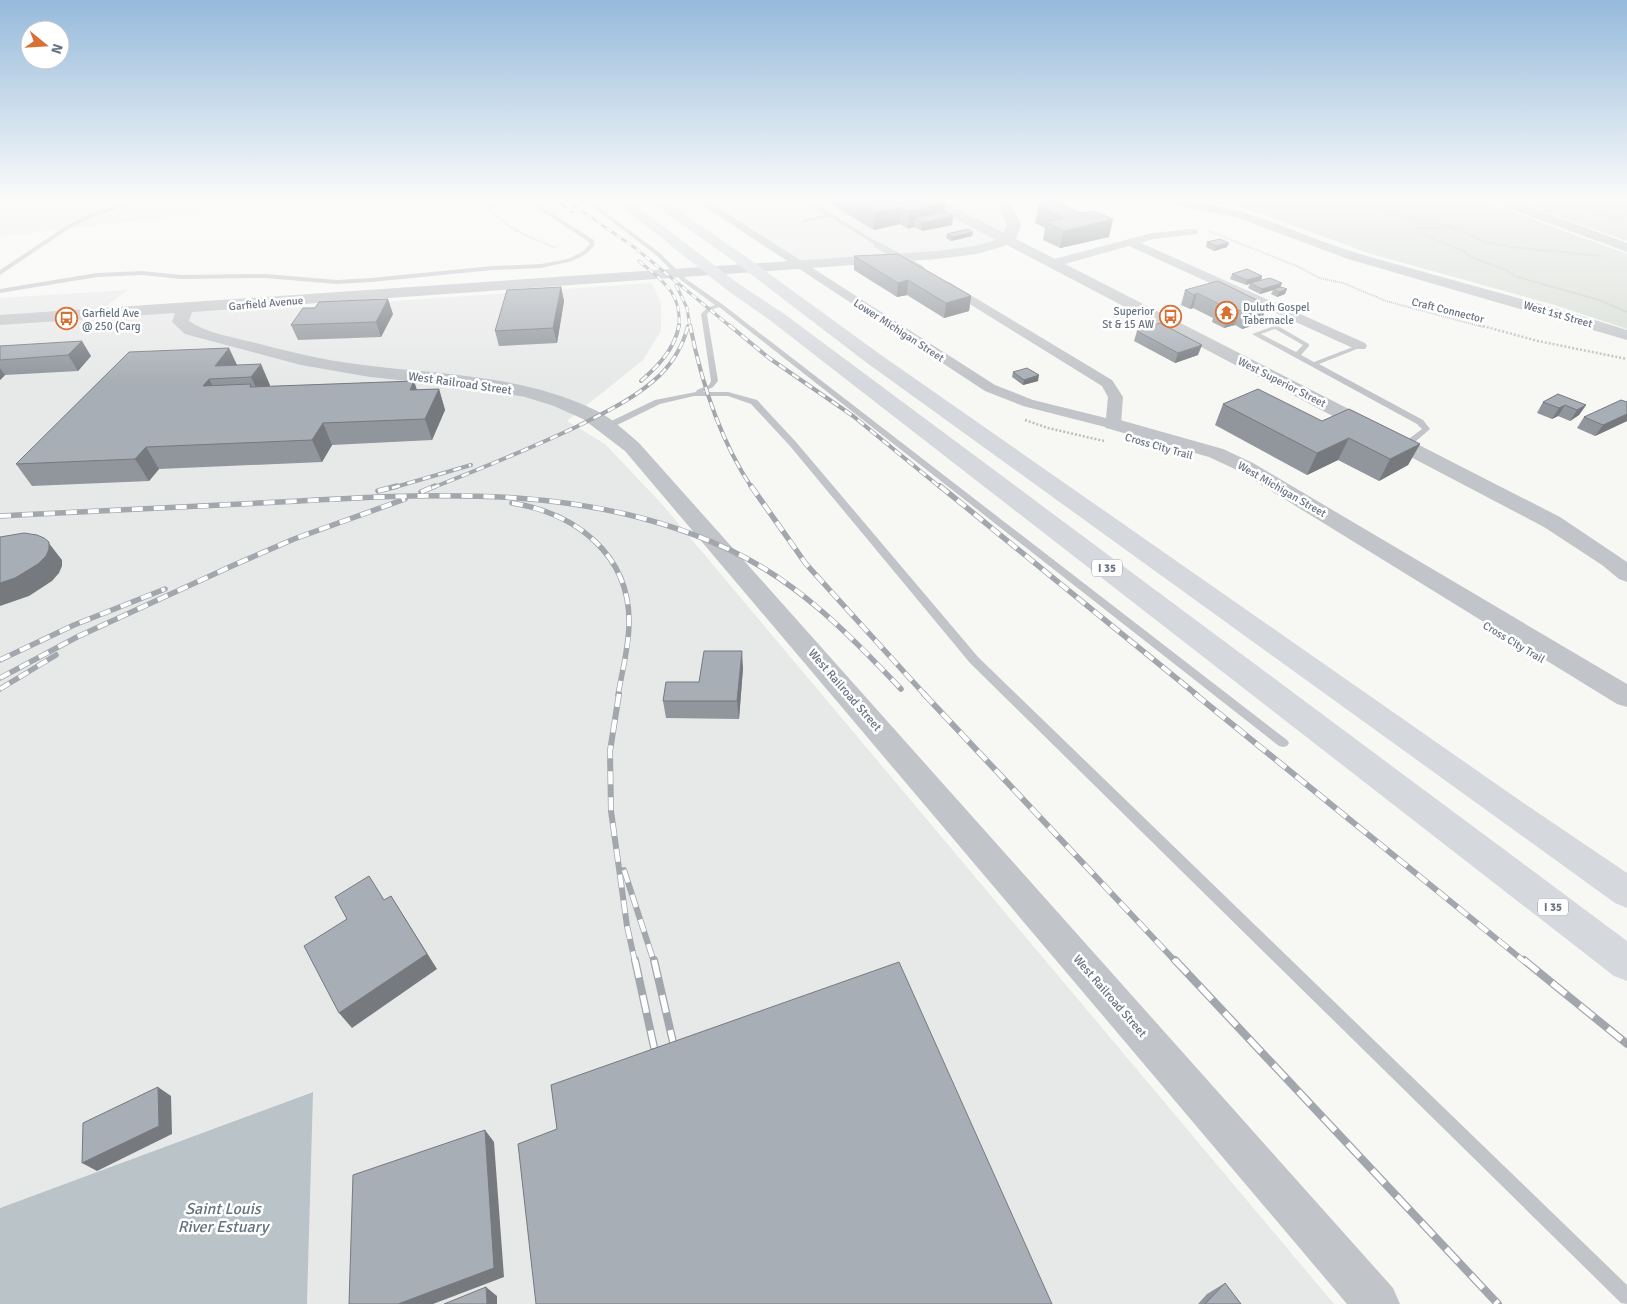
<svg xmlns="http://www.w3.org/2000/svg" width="1627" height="1304" viewBox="0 0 1627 1304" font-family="Signika,sans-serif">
  <rect width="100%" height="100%" fill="#f7f7f4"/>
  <g fill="#e7e9e8">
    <polygon points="0,201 353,201 290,204 0,236"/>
    <polygon points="428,201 540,201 568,220 535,214"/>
    <polygon points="701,201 1004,201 1014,225 994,245 800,266"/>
    <polygon points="652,283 661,303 661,331 643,360 567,421 605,444 661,503 1334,1304 307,1304 312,1092 0,1208 0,298 128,290 105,307 266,310"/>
  </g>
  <g fill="#d6dcd4">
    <polygon points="1210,201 1483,201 1627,254 1627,329 1555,305 1371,254 1254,211"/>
    <polygon points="1514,201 1627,201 1627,241"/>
  </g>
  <polygon fill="#bac3c8" points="313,1092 307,1304 0,1304 0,1208"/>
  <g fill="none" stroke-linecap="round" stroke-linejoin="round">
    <g stroke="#bbbdc0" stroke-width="2" stroke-dasharray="1 1" stroke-linecap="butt">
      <path d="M484,201C502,227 528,237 557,248"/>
      <polyline points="1364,201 1394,215 1454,227"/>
      <polyline points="1560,201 1627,221"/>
      <polyline points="1611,201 1627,209"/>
      <polyline points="1209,231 1299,267 1319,278 1343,283 1386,301 1483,327"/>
      <polyline points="1602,256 1512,247 1484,242 1461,230 1450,228 1416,228 1419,233 1463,251 1471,257 1506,270 1514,276 1599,300 1627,312"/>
    </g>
    <g stroke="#bbbdc0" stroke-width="2.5" stroke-dasharray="2 2" stroke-linecap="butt">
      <polyline points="1479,325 1538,341 1627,359"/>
      <polyline points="1025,420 1048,428 1104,441"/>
    </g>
    <g fill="#c1c4c8" fill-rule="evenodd">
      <polygon points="133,201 139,201 92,217 67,230 0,275 0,270 63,228 88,215"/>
      <polygon points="527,201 532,201 594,240 595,245 586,254 572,261 541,268 493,270 371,282 337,284 265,278 181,279 142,275 97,277 0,293 0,289 97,273 142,271 181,275 265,274 337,280 371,278 493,266 541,264 568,259 582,252 589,245 589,242"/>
      <polygon points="585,201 590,201 660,253 686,279 722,304 1287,740 1289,743 1287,746 1283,747 1279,746 719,307 711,310 707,314 718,381 713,387 703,392 728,392 757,400 796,442 978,657 1627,1285 1627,1304 1621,1303 970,663 790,446 751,404 728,396 694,396 660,404 609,429 603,429 603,425 655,400 696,392 697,390 709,385 711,381 701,314 707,308 715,305 682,281 656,255"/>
      <polygon points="806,201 811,201 882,245 877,246 830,217 802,222 802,220 826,215"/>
      <path d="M1274,326H1278L1309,344V346L1301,355L1314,362L1358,345H1362V347L1319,364L1423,420L1430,429L1408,448H1402V444L1422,429L1417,424L1252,334ZM1275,329L1303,345L1296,352L1261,334Z"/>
    </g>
    <g fill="#c1c4c8" fill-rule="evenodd">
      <polygon points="696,201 708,201 995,385 1033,400 1106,418 1108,397 1102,386 939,285 945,281 949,282 1112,380 1123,397 1121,424 1119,427 1113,429 1023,406 985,391"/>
      <polygon points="1193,229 1197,230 1199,232 1197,234 1153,239 1141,243 1365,343 1367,346 1365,349 1355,349 1129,246 1054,267 1048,263 1050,260 1152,233"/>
      <polygon points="879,242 923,266 925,269 923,272 915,272 875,247 873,245 875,243"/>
    </g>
    <g fill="#c1c4c8" fill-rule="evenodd">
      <path d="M926,201H942L1004,233L1007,225L998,201H1010L1021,225L1016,239L1560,517L1627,562V582L1619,579L1602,565L1544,527L1007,245L977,254L937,259L192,312L189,321C208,334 237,338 260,344C297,354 334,362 372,366C447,375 527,376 597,411C613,419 626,432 639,443L1393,1288L1400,1304H1347L625,451L583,419L554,406L525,397L466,387L370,377L301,365L185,334L172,322L175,313L0,325V315L937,251L975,246L996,240L927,204Z"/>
      <path d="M1168,201C1241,201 1293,234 1360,254C1449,280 1539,302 1627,330V340L1348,259L1239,218L1169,204Z"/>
      <polygon points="1496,201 1513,201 1627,243 1627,252 1497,204"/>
      <polygon points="1113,418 1223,449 1253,463 1627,684 1627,707 1617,704 1239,471 1209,457 1106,428 1103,424 1106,420"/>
    </g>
    <g fill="#d5d8dc" fill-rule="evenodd">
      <polygon points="615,201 630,201 739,284 783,313 1627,941 1627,981 1614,976 771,321 727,290"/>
      <polygon points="649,201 665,201 745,256 881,355 1522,802 1627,873 1627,908 1615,903 867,363 735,262"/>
    </g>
    <defs>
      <g id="rail-far4">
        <polyline points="556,201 572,212"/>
        <polyline points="567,201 634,247 731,327"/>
        <path d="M639,261C662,281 682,292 679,327"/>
        <polyline points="676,285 687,308 690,327"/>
      </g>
      <g id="rail-far3">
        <path d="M690,325C701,381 720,440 752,488"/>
        <polyline points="729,325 769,358 853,416 941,488"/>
        <path d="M641,381C658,366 675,349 679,325"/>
        <polyline points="392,488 471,465"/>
        <path d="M432,488C480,469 529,449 576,427C606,412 636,398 660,375C674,361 683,345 688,326"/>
      </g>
      <g id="rail-far2">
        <polyline points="751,486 806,564 925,695"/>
        <polyline points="940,486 1197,695"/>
        <polyline points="378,491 397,486"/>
        <polyline points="421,492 435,486"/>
        <path d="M512,503C575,513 630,554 629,623C629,646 622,672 618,695"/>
        <path d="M0,516C93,511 186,507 280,502C434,494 585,482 730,550C798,582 850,635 901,689"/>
        <polyline points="0,660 74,625 165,589"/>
        <polyline points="0,678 77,637 234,565 294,539 405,499"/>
        <polyline points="0,689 56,655"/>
      </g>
      <g id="rail-far1">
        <polyline points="619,694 610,751 611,811 627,926 635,962"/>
        <polyline points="924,694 1176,962"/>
        <polyline points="1195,694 1525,962"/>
        <polyline points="624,870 654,962"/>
      </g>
      <g id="rail">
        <polyline points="635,960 657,1061"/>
        <polyline points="654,960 676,1055"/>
        <polyline points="1175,960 1498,1304"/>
        <polyline points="1524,960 1627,1044"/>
      </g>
    </defs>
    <use href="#rail-far4" stroke="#a2a7ad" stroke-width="3"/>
    <use href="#rail-far3" stroke="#a2a7ad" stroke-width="4"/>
    <use href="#rail-far2" stroke="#a2a7ad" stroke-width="5.5"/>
    <use href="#rail-far1" stroke="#a2a7ad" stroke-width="6"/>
    <use href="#rail" stroke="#a2a7ad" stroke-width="8"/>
    <use href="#rail-far4" stroke="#fff" stroke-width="2" stroke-dasharray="6" stroke-linecap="butt"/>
    <use href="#rail-far3" stroke="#fff" stroke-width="2.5" stroke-dasharray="8" stroke-linecap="butt"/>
    <use href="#rail-far2" stroke="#fff" stroke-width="4" stroke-dasharray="11" stroke-linecap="butt"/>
    <use href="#rail-far1" stroke="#fff" stroke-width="4.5" stroke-dasharray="13" stroke-linecap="butt"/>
    <use href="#rail" stroke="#fff" stroke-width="5.5" stroke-dasharray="18" stroke-linecap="butt"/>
  </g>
  <g fill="#90969c">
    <polygon points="832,201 941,201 945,212 953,216 952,225 922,231 914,227 908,229 900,224 874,230 832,205"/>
    <polygon points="1039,203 1064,205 1109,237 1060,248 1043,240 1045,228 1035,223"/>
    <polygon points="947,234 972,236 951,241 946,238"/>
    <polygon points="1207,242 1227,247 1214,251 1206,247"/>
    <polygon points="854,256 971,296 969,311 944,318 907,295 897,297 854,270"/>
    <polygon points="1232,274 1262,276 1261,280 1281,287 1285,294 1277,297 1271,294 1273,290 1260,294 1248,288 1250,284 1246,285 1230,279"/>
    <polygon points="561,287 564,301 557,343 499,346 495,331"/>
    <polygon points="1185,290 1263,303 1262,306 1261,323 1242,329 1235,325 1224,328 1212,322 1213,318 1193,308 1190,309 1181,305"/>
    <polygon points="393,314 381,337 298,340 291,325"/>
    <polygon points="1137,331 1198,355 1175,363 1134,341"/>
    <polygon points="0,346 91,356 78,371 5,375 0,380"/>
    <polygon points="238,365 270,385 269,387 417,390 439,389 445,410 432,440 332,445 322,462 159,469 149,481 32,486 16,464"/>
    <polygon points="1013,372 1038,381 1023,385 1012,377"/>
    <polygon points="1543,402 1586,405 1579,415 1570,421 1558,416 1552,419 1537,413"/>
    <polygon points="1627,402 1627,421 1595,436 1577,428 1584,417"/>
    <polygon points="1223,404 1322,421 1420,444 1408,465 1379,481 1338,460 1307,475 1215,425"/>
    <polygon points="743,668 739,719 666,718 663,701 699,682"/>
    <polygon points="1225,1283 1241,1304 1198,1304 1207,1294"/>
  </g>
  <g fill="#767a7f">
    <polygon points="946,203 944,218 953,216 952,225 922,231 922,223 915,218 914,227 908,229 909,211"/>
    <polygon points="901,207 900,224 874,230 875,213"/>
    <polygon points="1113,219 1109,237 1060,248 1064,231"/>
    <polygon points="973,232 972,236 951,241 952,237"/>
    <polygon points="1229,243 1227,247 1214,251 1216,246"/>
    <polygon points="1262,276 1261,280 1246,285 1247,280"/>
    <polygon points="908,280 907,295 897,297 898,283"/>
    <polygon points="1282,283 1280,288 1260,294 1262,289"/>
    <polygon points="561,287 564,301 557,343 553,328"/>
    <polygon points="1287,289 1285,294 1277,297 1279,292"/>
    <polygon points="1197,293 1193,308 1190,309 1194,295"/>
    <polygon points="971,296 969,311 944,318 946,303"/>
    <polygon points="388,299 393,314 381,337 376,322"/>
    <polygon points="1263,303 1260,310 1266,308 1261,323 1242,329 1247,314 1258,304"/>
    <polygon points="1240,310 1235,325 1224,328 1229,313"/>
    <polygon points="82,341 91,356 78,371 68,355"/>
    <polygon points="1202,345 1198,355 1175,363 1178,353"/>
    <polygon points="229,348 239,369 215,366"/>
    <polygon points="261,364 270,385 261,398 251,377"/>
    <polygon points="0,368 5,375 0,380"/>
    <polygon points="1039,375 1038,381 1023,385 1024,380"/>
    <polygon points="209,379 220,400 203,386"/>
    <polygon points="414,381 421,402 410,390"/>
    <polygon points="439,389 445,410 432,440 425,419"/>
    <polygon points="1565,405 1558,416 1552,419 1559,408"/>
    <polygon points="1586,405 1579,415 1570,421 1577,410"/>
    <polygon points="1627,414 1627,421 1595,436 1603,425"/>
    <polygon points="323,423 332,445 322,462 312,440"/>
    <polygon points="1349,438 1338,460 1307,475 1317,453"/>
    <polygon points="1420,444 1408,465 1379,481 1390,459"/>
    <polygon points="146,447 159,469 149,481 135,459"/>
    <polygon points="48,542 62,560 62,566 59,573 52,581 29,596 0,606 0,583"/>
    <polygon points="742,651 743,668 739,719 737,701"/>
    <polygon points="391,896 437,969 352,1028 339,1013"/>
    <polygon points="158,1087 171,1096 172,1134 97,1171 82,1163"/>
    <polygon points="485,1130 494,1142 504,1277 433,1304 398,1304"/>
    <polygon points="486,1287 497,1296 497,1304 487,1304"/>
  </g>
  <g fill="#a8aeb5" stroke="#767a7f">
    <polygon points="855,201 941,201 946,203 909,211 901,207 875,213"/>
    <polygon points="1050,201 1059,201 1064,203 1061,204 1081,213 1094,211 1113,219 1064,231 1046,222 1063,218 1038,206 1043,205 1039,203"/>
    <polygon points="945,212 953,216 922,223 915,218"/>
    <polygon points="968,229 973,232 952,237 947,234"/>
    <polygon points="1220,239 1229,243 1216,246 1207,242"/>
    <polygon points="898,254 971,296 946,303 908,280 898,283 854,256"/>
    <polygon points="1247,269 1262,276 1247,280 1232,274"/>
    <polygon points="1270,278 1282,283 1262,289 1250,283"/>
    <polygon points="1218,281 1263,303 1258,304 1266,308 1247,314 1240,310 1229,313 1217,307 1223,306 1197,293 1194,295 1185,290"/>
    <polygon points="561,287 553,328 495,331 507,290"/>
    <polygon points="1281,287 1287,289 1279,292 1273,289"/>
    <polygon points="388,299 376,322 291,325 303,308 315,308 319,302"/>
    <polygon points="1160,323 1202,345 1178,353 1137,331"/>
    <polygon points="82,341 68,355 0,360 0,346"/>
    <polygon points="229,348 215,366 261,364 251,377 209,379 203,386 251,384 250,387 414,381 410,390 439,389 425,419 323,423 312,440 146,447 135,459 16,464 129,352"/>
    <polygon points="1027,368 1039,375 1024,380 1013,372"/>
    <polygon points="1258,389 1322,421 1349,409 1420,444 1390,459 1349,438 1317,453 1223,404"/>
    <polygon points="1558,394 1586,405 1577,410 1565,405 1559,408 1543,402"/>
    <polygon points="1621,400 1627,402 1627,414 1603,425 1584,417"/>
    <polygon points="24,533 37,535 44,538 49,542 49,549 46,556 38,564 15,578 0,583 0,537"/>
    <polygon points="704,651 742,651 737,701 663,701 666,682 699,682"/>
    <polygon points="369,876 384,900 391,896 427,954 339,1013 304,946 347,919 335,897"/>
    <polygon points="899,962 1052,1304 536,1304 518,1144 557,1129 551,1085"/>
    <polygon points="158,1087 159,1126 82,1163 83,1123"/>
    <polygon points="485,1130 494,1268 398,1304 349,1304 353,1175"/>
    <polygon points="1225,1283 1241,1304 1205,1304"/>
    <polygon points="486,1287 487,1304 444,1304"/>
  </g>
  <linearGradient id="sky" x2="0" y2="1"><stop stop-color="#95badb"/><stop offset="0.52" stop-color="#fbfbfa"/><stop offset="1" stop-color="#fbfbfa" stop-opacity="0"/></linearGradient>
  <rect width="1627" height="383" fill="url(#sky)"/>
  <defs>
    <symbol id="temple-ring" viewBox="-11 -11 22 22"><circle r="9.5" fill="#fff" stroke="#d86f33" stroke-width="1.5"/><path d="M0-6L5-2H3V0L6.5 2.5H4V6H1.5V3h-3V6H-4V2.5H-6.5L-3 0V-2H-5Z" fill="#d86f33"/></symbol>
    <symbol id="bus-ring" viewBox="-11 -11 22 22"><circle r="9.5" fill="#fff" stroke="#d86f33" stroke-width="1.5"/><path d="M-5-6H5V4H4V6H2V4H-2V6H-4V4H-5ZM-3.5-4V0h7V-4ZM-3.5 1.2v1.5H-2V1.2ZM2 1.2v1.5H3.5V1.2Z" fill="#d86f33"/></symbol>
  </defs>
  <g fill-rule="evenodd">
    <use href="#temple-ring" x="1214" y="300" width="25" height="25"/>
    <use href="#bus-ring" x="1158" y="304" width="25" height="25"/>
    <use href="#bus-ring" x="54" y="306" width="25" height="25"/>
  </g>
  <g text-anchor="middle" stroke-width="5" stroke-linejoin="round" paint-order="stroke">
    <g font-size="11" fill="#687483" stroke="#fff">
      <text transform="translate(266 303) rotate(-5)" y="4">Garfield Avenue</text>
      <text transform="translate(1448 310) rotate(14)" y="4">Craft Connector</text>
      <text transform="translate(1558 314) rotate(16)" y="4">West 1st Street</text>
      <text transform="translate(899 330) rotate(33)" y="4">Lower Michigan Street</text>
      <text transform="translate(1282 382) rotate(27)" y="4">West Superior Street</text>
      <text transform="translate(1159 446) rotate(16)" y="4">Cross City Trail</text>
      <text transform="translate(1282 489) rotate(30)" y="4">West Michigan Street</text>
      <text transform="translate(1514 642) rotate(31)" y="4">Cross City Trail</text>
    </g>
    <g font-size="11" fill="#687483" stroke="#fff" text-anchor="start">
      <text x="1243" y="311">Duluth Gospel<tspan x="1243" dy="13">Tabernacle</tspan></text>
      <text x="1154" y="315" text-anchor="end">Superior<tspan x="1154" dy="13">St &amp; 15 AW</tspan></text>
      <text x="82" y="317">Garfield Ave<tspan x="82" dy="13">@ 250 (Carg</tspan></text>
    </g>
    <g fill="#fff" stroke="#959ea8" stroke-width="1">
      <rect x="1092" y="559.5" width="30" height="17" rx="4"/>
      <rect x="1538" y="898.5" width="30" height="17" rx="4"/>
    </g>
    <g font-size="11" font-weight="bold" fill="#687483">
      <text x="1107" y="572">I 35</text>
      <text x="1553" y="911">I 35</text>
    </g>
    <g font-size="12" fill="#687483" stroke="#fff">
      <text transform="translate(460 383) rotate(8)" y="4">West Railroad Street</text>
      <text transform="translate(845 690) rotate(49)" y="4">West Railroad Street</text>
      <text transform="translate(1110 996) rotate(49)" y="4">West Railroad Street</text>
    </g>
    <g font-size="16" font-style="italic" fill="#63747f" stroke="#fff">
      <text x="223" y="1214">Saint Louis<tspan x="223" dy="18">River Estuary</tspan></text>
    </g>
  </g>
  <g transform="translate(45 45) rotate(108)"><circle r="24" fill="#ffffff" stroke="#c3c7cd"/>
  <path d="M0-4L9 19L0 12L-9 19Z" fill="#d86f33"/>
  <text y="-8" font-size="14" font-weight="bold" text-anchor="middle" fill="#687483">N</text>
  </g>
</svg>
